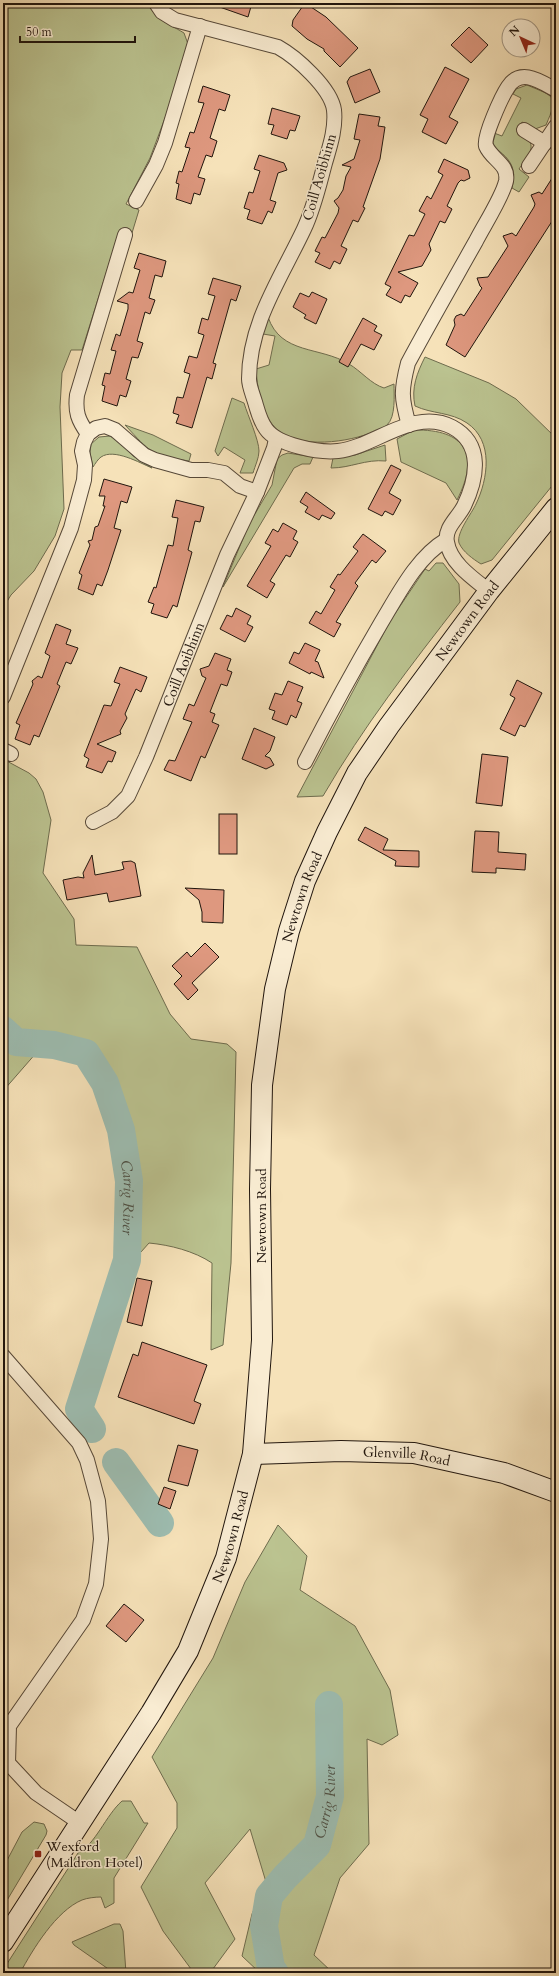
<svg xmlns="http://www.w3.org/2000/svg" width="559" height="1976" viewBox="0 0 559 1976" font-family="Cardo,serif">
  <rect width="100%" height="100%" fill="#f6e2b9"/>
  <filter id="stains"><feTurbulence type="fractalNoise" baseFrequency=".005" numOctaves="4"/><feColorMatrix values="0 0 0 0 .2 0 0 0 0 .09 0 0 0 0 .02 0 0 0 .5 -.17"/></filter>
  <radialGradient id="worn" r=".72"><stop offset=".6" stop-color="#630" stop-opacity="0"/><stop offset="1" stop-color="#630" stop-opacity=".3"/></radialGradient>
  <g fill="#bbc390" stroke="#6e6c4e">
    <path d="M3,3H147C159,22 166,22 184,33L188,44L168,110L150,158L126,204L139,210L132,233L120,229L82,350H71L62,373L60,407L64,509L55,536L34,571L11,595L3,608Z"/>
    <path d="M527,85C555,97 559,95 546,125L535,129L522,122L517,132C520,134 525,136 528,139C537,149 524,161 519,169L529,177L519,192L512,188C514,179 515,169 509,161C501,149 488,149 494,133L502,136L521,98L513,94L516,89Z"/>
    <path d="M268,317C281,355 320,346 349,364C361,371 371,384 384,388L394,384C394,395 396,417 387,425C382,430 374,432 368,434C342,443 292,450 272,424C261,410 257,386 256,369L269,365L275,336L263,334Z"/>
    <path d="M425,357L489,383L516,399L556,438V481L492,560L481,564C473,559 463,552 459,543C456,533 472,513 476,504C488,479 494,441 467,423C451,412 432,414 415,406C411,388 417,373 425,357Z"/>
    <path d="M232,398L244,403C248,416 259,440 259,451C259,458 255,466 253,473H240L245,460L224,447L218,456L215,451Z"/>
    <path d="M125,425L153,435L191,454L189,461C151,455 151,453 125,425Z"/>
    <path d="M414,430C466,429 480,455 457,500L446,483L401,462L397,439Z"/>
    <path d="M110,436L121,443L133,456L152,468C140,463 114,448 101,457C98,459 95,464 93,467L90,453L91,444L99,437Z"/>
    <path d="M385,445L386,461C365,459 351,468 331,468L333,458L355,455Z"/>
    <polygon points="288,453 313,457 310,464 302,464 294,468 223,587 249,524 272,485 277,459 282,455"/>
    <path d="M436,563H443L459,584L460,602C411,665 363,727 323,796L297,797L390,621L425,569L429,571Z"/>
    <path d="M3,759L29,773L36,779L43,792L51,820L43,873L74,919L76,945L137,947L170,1014L191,1039L227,1044L236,1052L231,1263L223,1345L211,1350L212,1263C194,1251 170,1245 149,1243L141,1252L127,1260C127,1235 130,1208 129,1183C125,1139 111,1091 86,1053L44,1044L3,1091Z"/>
    <polygon points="278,1525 307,1556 300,1590 355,1626 390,1690 398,1735 382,1745 367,1739 369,1844 340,1878 314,1955 333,1973 260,1973 242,1956 252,1914 266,1882 250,1829 205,1883 235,1939 210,1973 194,1973 163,1931 141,1887 177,1828 177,1803 152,1757 213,1658 245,1582"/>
    <path d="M122,1801H131L144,1823H148L114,1878V1903L105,1908L101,1897C95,1897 87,1898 82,1900C56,1911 33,1949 20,1973H3V1970L78,1853C95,1845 106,1815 122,1801Z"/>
    <polygon points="34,1822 44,1824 47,1831 46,1835 3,1907 3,1868 22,1832"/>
    <polygon points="114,1924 120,1924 123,1931 126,1973 114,1973 74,1945 72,1942"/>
  </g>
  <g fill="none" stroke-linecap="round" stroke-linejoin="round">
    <g stroke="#9dbdb1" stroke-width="28">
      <path id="s1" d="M3,1030L16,1042L54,1045L86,1053L105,1083L121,1130L129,1181L127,1260L79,1409L92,1429"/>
      <polyline points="116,1462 160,1523"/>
      <path id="s2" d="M275,1973L271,1968L264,1926L269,1896L285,1877L317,1845L330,1796L329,1705"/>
    </g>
  </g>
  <g fill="#de987f" stroke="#20150d">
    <polygon points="214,3 252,3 248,17 214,5"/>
    <polygon points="305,3 326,17 358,48 340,67 324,51 324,49 307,39 292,26 293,20"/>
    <polygon points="469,27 488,45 471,63 451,45"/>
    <polygon points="445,67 469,79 449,117 458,122 446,144 422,132 428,119 420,115"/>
    <polygon points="370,69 380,92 355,103 347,82 350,77"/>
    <polygon points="203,86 230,95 225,111 219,109 210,138 217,141 212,157 206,155 198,177 205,179 200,195 194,193 191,204 176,199 179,184 176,183 179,171 182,172 190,148 185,147 190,132 194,133 204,103 198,102"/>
    <polygon points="272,108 300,116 295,131 290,130 287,139 271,134 274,125 268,124"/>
    <polygon points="359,114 380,117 378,126 385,127 380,159 363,207 365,208 358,222 353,220 341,246 347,249 340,264 334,261 330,269 315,262 320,253 315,251 322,237 325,238 338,213 339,208 334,201 338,198 343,190 346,176 351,167 342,165 354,159 360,140 354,139"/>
    <polygon points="259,155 284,163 287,170 278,173 270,200 276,202 272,213 268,211 262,224 247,219 250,210 244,208 249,192 253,193 260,171 254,169"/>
    <polygon points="444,159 468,170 470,178 464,181 461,180 458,183 447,206 452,209 445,223 440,221 429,244 431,250 422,266 398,272 418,283 410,297 405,295 401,303 386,295 391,287 385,284 409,235 414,236 425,214 419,211 427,196 431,199 443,175 438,172"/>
    <polygon points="556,172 556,215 465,357 446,345 455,325 454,320 456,316 461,314 464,316 482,288 480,286 477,278 488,277 508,246 503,236 512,233 516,236 534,207 535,204 531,195 539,192 542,194"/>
    <polygon points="139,253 166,261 162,277 155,275 149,298 155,300 150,314 145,312 137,341 143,343 138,358 132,357 126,379 131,381 126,397 120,395 117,406 102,401 105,386 102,385 105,373 110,374 116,351 111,350 116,334 120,336 128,309 128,304 117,301 129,292 133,293 140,270 134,268"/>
    <polygon points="213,278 241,286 236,301 231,299 213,363 216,364 212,379 207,377 192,428 176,423 179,415 173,413 177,397 183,398 190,374 184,372 189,356 197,358 204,335 198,333 202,318 208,320 215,296 208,294"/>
    <polygon points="312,292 327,299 316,324 304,318 306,315 293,307 300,293 309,297"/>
    <polygon points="363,318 377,326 374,331 382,335 374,350 361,344 348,367 339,362"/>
    <polygon points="391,465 401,470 389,493 401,500 393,515 385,511 382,516 368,509"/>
    <polygon points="104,479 132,487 127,503 121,501 114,528 121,530 108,570 102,586 97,584 93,595 78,589 82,575 79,573 90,545 88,541 92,540 95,527 98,526 105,506 103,506 105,496 99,496"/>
    <polygon points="306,492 335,513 331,519 322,515 319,520 305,512 308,507 300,502"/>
    <polygon points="176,500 204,507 200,522 195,521 188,550 192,552 177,607 173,605 167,618 151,613 154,604 148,602 154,587 156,588 168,545 173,546 178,518 172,517"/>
    <polygon points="283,523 297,531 293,539 298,542 290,557 286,555 270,581 275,584 267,598 247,586 271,546 265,543 273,529 278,532"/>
    <polygon points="363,534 386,551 376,563 372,560 355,583 358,586 336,622 341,624 334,637 309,623 316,611 321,614 335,590 330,587 338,574 340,575 358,551 353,547"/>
    <polygon points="236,608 251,616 247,624 253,627 245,642 220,629 227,615 232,617"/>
    <polygon points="56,624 71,630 66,644 78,648 71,664 66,662 57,684 60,686 39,737 34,735 30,745 15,739 20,725 16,723 33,684 32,681 38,676 42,678 50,656 45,653"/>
    <polygon points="305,643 320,650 315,661 318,662 324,678 311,672 310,674 289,663 294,652 299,654"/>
    <polygon points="215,653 231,659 227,670 232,672 227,686 221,684 210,712 215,714 212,722 219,725 205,758 201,756 191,781 164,770 169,760 175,761 192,722 183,719 189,704 194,706 206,678 202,676 200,669 209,666"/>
    <polygon points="120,667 147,677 141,692 136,689 125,714 127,718 120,731 121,734 97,744 116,752 112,762 108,761 102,773 86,767 89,759 84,756 104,705 111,706 120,684 114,682"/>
    <polygon points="517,680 542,693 525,727 520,725 515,736 500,729 515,698 510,695"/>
    <polygon points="288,681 303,687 297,701 302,703 296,718 291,715 287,725 272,719 275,711 269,709 275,693 282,695"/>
    <polygon points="254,728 275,737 270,751 265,756 270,758 274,765 266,769 242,759"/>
    <polygon points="482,754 508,757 502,806 476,803"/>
    <rect x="219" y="814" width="18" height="40"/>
    <polygon points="365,827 388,839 383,850 419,851 419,867 395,866 396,861 358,840"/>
    <polygon points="475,831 499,832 498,852 526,854 525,870 496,868 496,873 472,872"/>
    <polygon points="92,855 95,875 121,870 124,869 122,862 131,861 135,863 141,896 109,902 107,893 67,900 63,880 78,877 84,878 83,873"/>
    <polygon points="185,888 224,890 223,923 202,922 202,912 199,900"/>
    <polygon points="205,943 219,957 192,983 198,990 188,1000 174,984 182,976 172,966 187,952 191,957"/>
    <polygon points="137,1278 152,1281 142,1326 127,1322"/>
    <polygon points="142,1342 207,1365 194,1401 201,1404 194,1424 118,1397 133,1354 138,1356"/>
    <polygon points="178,1445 198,1450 188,1486 168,1481"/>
    <polygon points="164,1487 176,1491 170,1509 158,1504"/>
    <polygon points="124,1604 144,1620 126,1642 106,1626"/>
  </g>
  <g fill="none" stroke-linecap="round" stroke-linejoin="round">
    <defs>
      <g id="street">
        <path d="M156,3L162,12L175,20L278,47C296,57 331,88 334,110C336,128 330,146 325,163C319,185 314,208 304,229C281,278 249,323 249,379C249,386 253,395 255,402C258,412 260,421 266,429C277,445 319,453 338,451C375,447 414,407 452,427C484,444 477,479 464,506C458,518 444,528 447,542C450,563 474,579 489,591"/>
        <polyline points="524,130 545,143"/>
        <polyline points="529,166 556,126"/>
        <polyline points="136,201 156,165 165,143 200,26"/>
        <path d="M409,425C401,398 401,390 408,363C430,322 453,282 476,241C483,227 503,196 506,181C509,164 492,160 486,146C483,137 502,96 508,87C521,67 541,82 556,90"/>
        <path d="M88,434C78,420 75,412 77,395L125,235"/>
        <polyline points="3,697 71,528 84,480 85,465 82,451 84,442 88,434 96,428 105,426 115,430 144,455 155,460 191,470 208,470 224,473 240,486 257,492"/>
        <polyline points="3,750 11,754"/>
        <path d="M305,762C329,715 354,669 381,623C398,595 417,557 446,540"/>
        <path id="s3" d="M93,822L112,812L128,796L146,757L227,555L257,492L274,448L276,439"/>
        <polyline points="3,1356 79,1443 87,1460 98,1501 101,1539 96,1584 83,1620 9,1726 8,1763 36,1793 80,1823"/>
      </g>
      <g id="secondary">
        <path id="s4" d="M253,1454L341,1451L414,1453L504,1473L556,1492"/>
        <path id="s5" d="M3,1942L151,1713L188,1651L226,1558L253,1454L262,1340L260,1189L262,1085L275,989L289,931L305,881L327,832L357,773L389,726L489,591L556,508"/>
      </g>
    </defs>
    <use href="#street" stroke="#564838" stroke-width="16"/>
    <use href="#secondary" stroke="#20150d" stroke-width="22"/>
    <use href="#street" stroke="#f9ecd2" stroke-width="14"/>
    <use href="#secondary" stroke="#f9ecd2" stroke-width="20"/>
  </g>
  <rect fill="#8f2418" stroke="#f9ecd2" stroke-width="1.5" x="34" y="1850" width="8" height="8" rx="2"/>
  <g text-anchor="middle" stroke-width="3" stroke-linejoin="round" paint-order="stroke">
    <g font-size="14" fill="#20150d" stroke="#f9ecd2">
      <text transform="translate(319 177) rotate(-74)" y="5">Coill Aoibhinn</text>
      <text dy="5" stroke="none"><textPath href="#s5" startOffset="1439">Newtown Road</textPath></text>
      <text dy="5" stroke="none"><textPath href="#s3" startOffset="187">Coill Aoibhinn</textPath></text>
      <text dy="5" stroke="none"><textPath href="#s5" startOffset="1115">Newtown Road</textPath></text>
      <text transform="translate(261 1216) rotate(-90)" y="5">Newtown Road</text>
      <text dy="5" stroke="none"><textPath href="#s4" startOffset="154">Glenville Road</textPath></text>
      <text dy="5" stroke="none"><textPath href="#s5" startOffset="467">Newtown Road</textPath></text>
    </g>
    <g font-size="14" fill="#20150d" stroke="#f9ecd2" text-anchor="start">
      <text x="46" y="1851">Wexford<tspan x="46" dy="16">(Maldron Hotel)</tspan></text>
    </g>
    <g font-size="15" font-style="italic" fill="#4c5046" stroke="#f9ecd2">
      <text dy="5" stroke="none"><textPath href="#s1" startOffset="242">Carrig River</textPath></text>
      <text dy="5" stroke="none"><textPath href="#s2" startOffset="194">Carrig River</textPath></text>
    </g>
  </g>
  <rect width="559" height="1976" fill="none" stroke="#f6e2b9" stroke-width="16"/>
  <rect x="4" y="4" width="551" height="1968" fill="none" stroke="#20150d" stroke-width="2"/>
  <rect x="8" y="8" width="543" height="1960" fill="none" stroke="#20150d"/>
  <g transform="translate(521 38) rotate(316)"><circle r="19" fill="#f9ecd2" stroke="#a29683"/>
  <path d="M0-3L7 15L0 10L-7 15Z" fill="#8f2418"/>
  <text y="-6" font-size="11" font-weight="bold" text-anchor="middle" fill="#20150d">N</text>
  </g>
  <path d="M20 36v6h115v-6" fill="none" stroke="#20150d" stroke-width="2"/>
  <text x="26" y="36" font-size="12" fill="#20150d" stroke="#f9ecd2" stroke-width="3" paint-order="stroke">50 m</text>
  <rect width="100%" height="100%" filter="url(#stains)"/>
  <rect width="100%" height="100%" fill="url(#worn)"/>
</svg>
